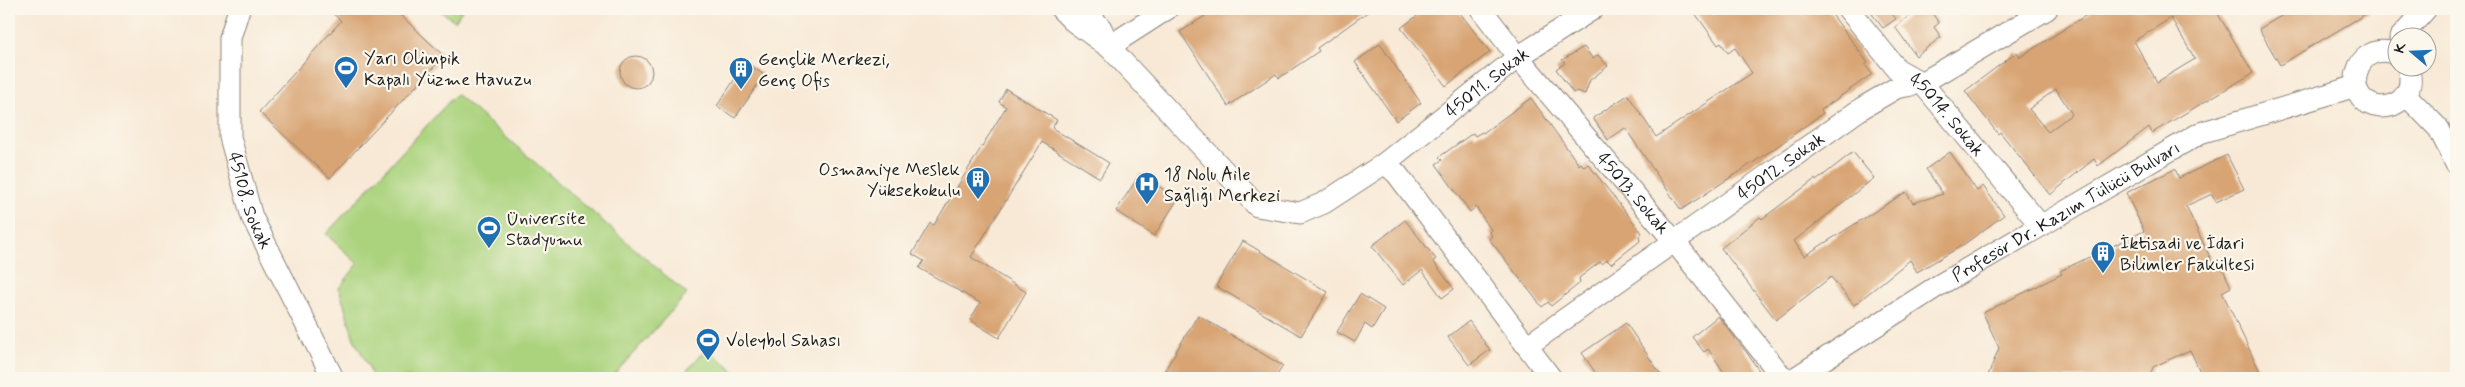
<svg xmlns="http://www.w3.org/2000/svg" width="2465" height="387" viewBox="0 0 2465 387" font-family="Mynerve,sans-serif">
  <rect width="100%" height="100%" fill="#fbf7ec"/>
  <filter id="ink" filterUnits="userSpaceOnUse"><feTurbulence type="fractalNoise" baseFrequency=".02" numOctaves="2"/><feDisplacementMap in="SourceGraphic" scale="10" xChannelSelector="R" yChannelSelector="G"/><feConvolveMatrix kernelMatrix="1 2 1 2 8 2 1 2 1" color-interpolation-filters="sRGB"/></filter>
  <filter id="wash" filterUnits="userSpaceOnUse"><feTurbulence type="fractalNoise" baseFrequency=".0096" numOctaves="4" result="noise"/><feDisplacementMap in="SourceGraphic" scale="20" xChannelSelector="R" yChannelSelector="G"/><feGaussianBlur stdDeviation="1.12" result="paint"/><feColorMatrix in="noise" values="0 0 0 0 0 0 0 0 0 0 0 0 0 0 0 0 0 1.4 0 .05"/><feComposite in="paint" operator="in"/></filter>
  <g filter="url(#wash)">
    <rect width="100%" height="100%" fill="#f8e9d6"/>
    <g fill="#abd37e" stroke="#64784d">
      <polygon points="437,9 463,9 455,21"/>
      <polygon points="456,94 687,294 611,378 372,378 369,367 354,339 339,288 358,264 326,234"/>
      <polygon points="707,348 738,375 735,378 680,378"/>
    </g>
    <g id="blocks">
      <g fill="#d8a473" fill-rule="evenodd">
        <polygon points="328,9 394,9 444,56 330,178 259,112 341,21"/>
        <polygon points="1216,9 1372,9 1317,48 1319,51 1279,78 1276,74 1228,106 1180,32"/>
        <polygon points="1426,9 1457,9 1490,52 1446,86 1401,28"/>
        <polygon points="1692,9 1828,9 1868,63 1865,65 1872,74 1821,110 1823,113 1775,148 1681,210 1625,128 1608,140 1593,118 1628,95 1656,137 1752,73 1735,48 1728,53 1721,43 1718,45"/>
        <polygon points="1880,9 1888,9 1896,19 1883,28 1872,14"/>
        <polygon points="1918,9 1929,9 1939,23 1934,27 1941,37 1916,56 1895,27"/>
        <path d="M2096,9H2215L2253,73L2152,133L2149,127L2098,166L2094,159L2050,195L2000,132L1998,134L1965,91L2017,52L2020,57ZM2171,18L2195,59L2157,82L2134,41ZM2056,89L2072,114L2048,132L2029,109Z"/>
        <polygon points="2293,9 2374,9 2280,65 2259,29"/>
        <polygon points="1380,44 1421,103 1396,121 1355,62"/>
        <polygon points="1584,47 1593,59 1598,55 1608,66 1590,80 1585,94 1577,91 1573,93 1556,69 1565,63 1562,60"/>
        <circle cx="636" cy="72" r="16"/>
        <polygon points="746,62 764,75 735,118 717,106"/>
        <polygon points="1006,89 1057,120 1052,128 1109,163 1100,178 1042,142 971,257 1026,292 999,338 970,320 980,303 919,268 924,261 912,254 930,223 934,225 1006,107 999,102"/>
        <polygon points="1531,98 1579,165 1581,163 1584,167 1588,164 1642,233 1639,236 1640,241 1611,264 1607,260 1602,264 1600,262 1579,278 1580,283 1551,306 1548,302 1542,307 1489,239 1492,236 1489,232 1491,230 1476,207 1470,212 1436,164 1442,160 1439,157 1473,133 1475,136 1482,132 1483,133"/>
        <polygon points="1853,152 1874,178 1794,241 1804,256 1906,192 1913,203 1943,194 1926,169 1950,152 1977,191 1983,186 2004,215 1963,245 1917,272 1910,260 1854,305 1831,277 1776,320 1721,248 1760,217 1762,219 1815,179 1816,181"/>
        <polygon points="2227,155 2244,189 2216,202 2212,194 2186,206 2215,268 2221,265 2231,287 2222,292 2263,378 2203,378 2190,350 2153,367 2149,378 1987,378 1999,348 1983,313 2062,274 2060,271 2144,231 2126,193 2175,169 2179,178"/>
        <polygon points="1140,174 1178,199 1154,236 1116,211"/>
        <polygon points="1405,220 1436,259 1433,261 1454,289 1442,298 1422,270 1403,285 1372,246"/>
        <polygon points="1243,241 1328,292 1301,336 1216,286"/>
        <polygon points="1360,294 1384,309 1372,329 1365,324 1355,342 1337,332"/>
        <polygon points="1198,315 1283,366 1275,378 1160,378"/>
        <polygon points="1718,316 1747,353 1764,378 1728,378 1708,349 1704,352 1692,337"/>
        <polygon points="1469,321 1490,350 1469,365 1448,337"/>
        <polygon points="1626,323 1663,378 1599,378 1582,353"/>
      </g>
    </g>
  </g>
  <g filter="url(#ink)">
    <use href="#blocks" fill-opacity="0" stroke="#8a8279" stroke-width="1"/>
    <g fill="none" stroke-linecap="round" stroke-linejoin="round">
      <defs>
        <g id="minor">
          <path id="s1" d="M239,9L230,38V137L252,217L333,378"/>
          <polyline points="1061,9 1073,21 1110,48 1257,206 1300,213 1324,203 1385,163 1397,174 1551,378"/>
          <polyline points="1084,9 1101,28 1106,39"/>
          <path id="s2" d="M1481,9L1518,57L1674,241L1783,378"/>
          <path id="s3" d="M1848,9L1897,69L1922,83L2041,226"/>
          <polyline points="2400,38 2426,9"/>
          <polyline points="1110,48 1122,38 1167,9"/>
          <path d="M2398,55C2354,35 2338,103 2381,107C2388,107 2396,105 2402,99C2411,90 2412,79 2408,68"/>
          <polyline points="2406,95 2439,129 2456,164"/>
          <path id="s4" d="M1385,163L1518,57L1593,9"/>
          <path id="s5" d="M1527,346L1862,108L1896,88L1922,83L2047,9"/>
          <path id="s6" d="M1795,378L1936,287L2200,133L2356,86"/>
        </g>
      </defs>
      <use href="#minor" stroke="#8a8279" stroke-width="23"/>
      <use href="#minor" stroke="#fff" stroke-width="21"/>
    </g>
  </g>
  <defs>
    <symbol id="stadium-pin" viewBox="-11 -11 22 30"><path d="M0 17L-7.5 6A9.5 9.5 0 1 1 7.5 6Z" fill="#1f6fb2" stroke="#fbf7ec"/><path d="M0-5a6.5 5 0 1 0 0 10a6.5 5 0 1 0 0-10ZM-3.5-1.8h7v3.6h-7Z" fill="#fff"/></symbol>
    <symbol id="building-pin" viewBox="-11 -11 22 30"><path d="M0 17L-7.5 6A9.5 9.5 0 1 1 7.5 6Z" fill="#1f6fb2" stroke="#fbf7ec"/><path d="M-4-6H4V6H1V3H-1V6H-4ZM-2.5-4.3h1.7v1.8h-1.7ZM.8-4.3h1.7v1.8H.8ZM-2.5-1h1.7V.8h-1.7ZM.8-1h1.7V.8H.8Z" fill="#fff"/></symbol>
    <symbol id="hospital-pin" viewBox="-11 -11 22 30"><path d="M0 17L-7.5 6A9.5 9.5 0 1 1 7.5 6Z" fill="#1f6fb2" stroke="#fbf7ec"/><path d="M-5-5h3v3.5h4V-5h3V5h-3V1.5h-4V5h-3Z" fill="#fff"/></symbol>
  </defs>
  <g fill-rule="evenodd">
    <use href="#stadium-pin" x="332" y="54" width="28" height="38"/>
    <use href="#building-pin" x="727" y="55" width="28" height="38"/>
    <use href="#building-pin" x="964" y="165" width="28" height="38"/>
    <use href="#hospital-pin" x="1133" y="170" width="28" height="38"/>
    <use href="#stadium-pin" x="475" y="214" width="28" height="38"/>
    <use href="#building-pin" x="2089" y="239" width="28" height="38"/>
    <use href="#stadium-pin" x="694" y="326" width="28" height="38"/>
  </g>
  <g text-anchor="middle" stroke-width="4.5" stroke-linejoin="round" paint-order="stroke">
    <g font-size="18" fill="#1c1c1c" stroke="#fbf7ec" text-anchor="start">
      <text x="364" y="64">Yarı Olimpik<tspan x="364" dy="21">Kapalı Yüzme Havuzu</tspan></text>
      <text x="758" y="65">Gençlik Merkezi,<tspan x="758" dy="21">Genç Ofis</tspan></text>
      <text x="960" y="175" text-anchor="end">Osmaniye Meslek<tspan x="960" dy="21">Yüksekokulu</tspan></text>
      <text x="1164" y="180">18 Nolu Aile<tspan x="1164" dy="21">Sağlığı Merkezi</tspan></text>
      <text x="506" y="224">Üniversite<tspan x="506" dy="21">Stadyumu</tspan></text>
      <text x="2120" y="249">İktisadi ve İdari<tspan x="2120" dy="21">Bilimler Fakültesi</tspan></text>
      <text x="726" y="346">Voleybol Sahası</text>
    </g>
    <g font-size="18" fill="#1c1c1c" stroke="#fbf7ec">
      <text dy="6" stroke="none"><textPath href="#s4" startOffset="130">45011. Sokak</textPath></text>
      <text dy="6" stroke="none"><textPath href="#s3" startOffset="146">45014. Sokak</textPath></text>
      <text dy="6" stroke="none"><textPath href="#s5" startOffset="311">45012. Sokak</textPath></text>
      <text dy="6" stroke="none"><textPath href="#s2" startOffset="239">45013. Sokak</textPath></text>
      <text dy="6" stroke="none"><textPath href="#s1" startOffset="196">45108. Sokak</textPath></text>
      <text dy="6" stroke="none"><textPath href="#s6" startOffset="318">Profesör Dr. Kazım Tülücü Bulvarı</textPath></text>
    </g>
  </g>
  <rect width="2465" height="387" fill="none" stroke="#fbf7ec" stroke-width="30"/>
  <g transform="translate(2412 52) rotate(289)"><circle r="24" fill="#fbf7ec" stroke="#a29f99"/>
  <path d="M0-4L9 19L0 12L-9 19Z" fill="#1f6fb2"/>
  <text y="-8" font-size="14" font-weight="bold" text-anchor="middle" fill="#1c1c1c">K</text>
  </g>
</svg>
